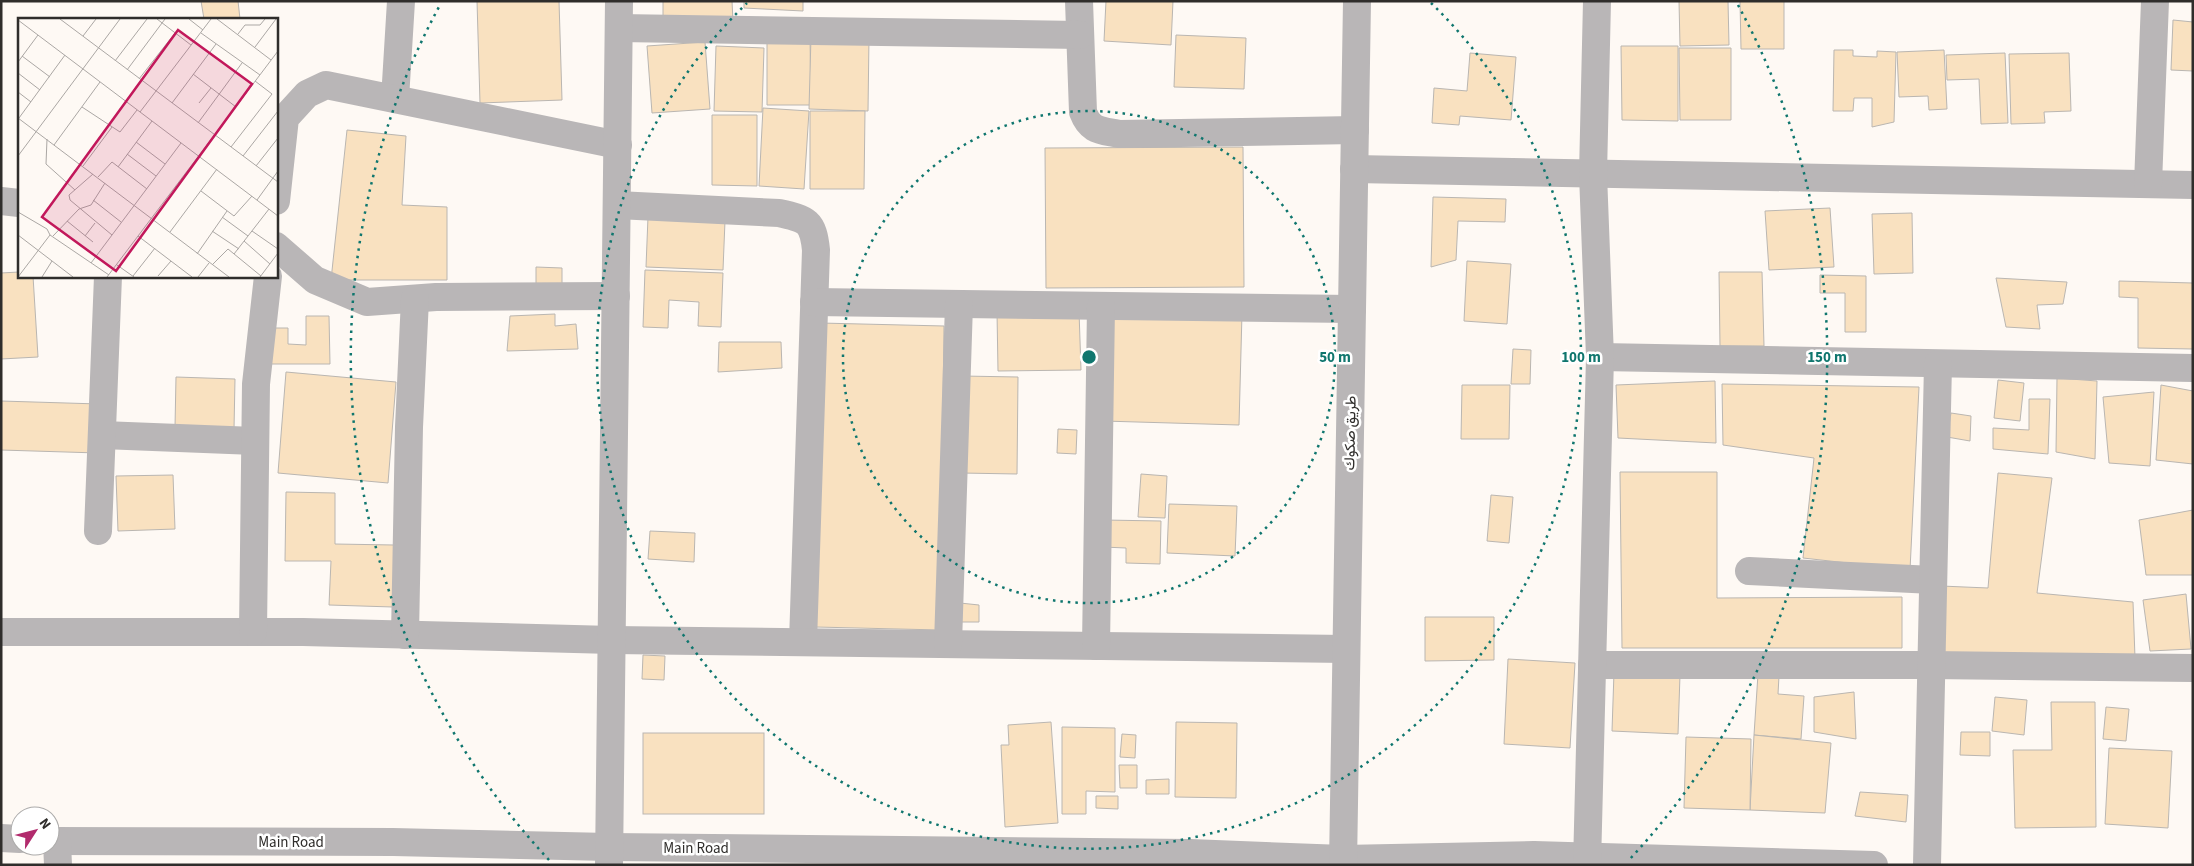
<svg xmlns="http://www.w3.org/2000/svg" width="2194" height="866" viewBox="0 0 2194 866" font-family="'Source Sans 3',Vazirmatn,sans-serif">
  <rect width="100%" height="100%" fill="#fef9f4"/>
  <g fill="#f9e1c0" stroke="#bab6b1">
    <polygon points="201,1 238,1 240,19 204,19"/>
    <polygon points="477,1 559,1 562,100 480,103"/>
    <polygon points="663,1 732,1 733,22 663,22"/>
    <polygon points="744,1 803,1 803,11 744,8"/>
    <polygon points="1106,1 1173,1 1171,45 1104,41"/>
    <polygon points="1679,1 1728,1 1729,45 1680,46"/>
    <polygon points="1740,1 1784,1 1784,49 1741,49"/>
    <polygon points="2173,20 2193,22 2193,71 2171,70"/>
    <polygon points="1176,35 1246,38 1244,89 1174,87"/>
    <polygon points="810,36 811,105 767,105 767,37"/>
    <polygon points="811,36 869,37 868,111 809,109"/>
    <polygon points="705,42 710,109 652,113 647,46"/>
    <polygon points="716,46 764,48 762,112 714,111"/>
    <polygon points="1621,46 1678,46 1678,121 1622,120"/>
    <polygon points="1679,48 1731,48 1731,120 1680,120"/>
    <polygon points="1834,50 1853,50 1853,56 1877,57 1877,51 1896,52 1894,122 1872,127 1872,98 1854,98 1853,111 1833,111"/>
    <polygon points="1944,50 1947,109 1929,110 1928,96 1899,97 1897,52"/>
    <polygon points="1470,53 1516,57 1511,120 1460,116 1459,125 1432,123 1434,88 1467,91"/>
    <polygon points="2005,53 2008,123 1981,124 1979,79 1947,80 1946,55"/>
    <polygon points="2069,53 2071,111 2044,112 2045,123 2011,124 2009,54"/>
    <polygon points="763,108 809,111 804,189 759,186"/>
    <polygon points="810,111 865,111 864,189 810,189"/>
    <polygon points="712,115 757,115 757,186 712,185"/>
    <polygon points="347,130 406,136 402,205 447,207 447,280 331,280"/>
    <polygon points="1243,147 1244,287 1046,288 1045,148"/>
    <polygon points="1433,197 1506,199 1505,222 1458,221 1456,260 1431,267"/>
    <polygon points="1830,208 1834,267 1769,270 1765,211"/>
    <polygon points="1912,213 1913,273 1874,274 1872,214"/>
    <polygon points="648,217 725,221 723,270 646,267"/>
    <polygon points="1467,261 1511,264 1507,324 1464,321"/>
    <polygon points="536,267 562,268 562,292 536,291"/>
    <polygon points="645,270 723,273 721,327 698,326 699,302 669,300 668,328 643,327"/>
    <polygon points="19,272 19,276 33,276 38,357 1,359 1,273"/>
    <polygon points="1719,272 1762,272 1764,346 1720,346"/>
    <polygon points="1820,275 1866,276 1866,332 1845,332 1845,293 1820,293"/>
    <polygon points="1996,278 2067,282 2063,304 2037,305 2040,329 2006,327"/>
    <polygon points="2119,281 2193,283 2193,349 2138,348 2138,298 2119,297"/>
    <polygon points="1106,309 1242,313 1239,425 1103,421"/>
    <polygon points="1079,311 1081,370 998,371 997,312"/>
    <polygon points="555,314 555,326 576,324 578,349 507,351 510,316"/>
    <polygon points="306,316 329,316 330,364 270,364 270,328 288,328 288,344 306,345"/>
    <polygon points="820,323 944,326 940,630 816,627"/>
    <polygon points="719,342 781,342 782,368 718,372"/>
    <polygon points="1513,349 1531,350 1530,384 1511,384"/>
    <polygon points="286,372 396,382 388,483 278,473"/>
    <polygon points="962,376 1018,377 1017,474 961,473"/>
    <polygon points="176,377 235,379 234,429 175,427"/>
    <polygon points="2057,378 2097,381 2095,459 2056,452"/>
    <polygon points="1998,380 2024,383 2020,421 1994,418"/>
    <polygon points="1715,381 1716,443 1618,438 1616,385"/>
    <polygon points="1722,384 1919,387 1910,570 1803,558 1814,458 1723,445"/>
    <polygon points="1462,385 1510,385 1509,439 1461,439"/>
    <polygon points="2161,385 2193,391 2193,464 2156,460"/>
    <polygon points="2154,392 2150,466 2109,463 2103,397"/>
    <polygon points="2029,399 2050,399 2048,454 1993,449 1993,428 2029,430"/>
    <polygon points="1,401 99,404 98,453 1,450"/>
    <polygon points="1951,413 1971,416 1970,441 1947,437"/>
    <polygon points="1058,429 1077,430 1076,454 1057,453"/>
    <polygon points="1620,472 1717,472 1717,598 1902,597 1902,648 1622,648"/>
    <polygon points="1998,473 2052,478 2037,593 2133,602 2135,658 1937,655 1941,586 1988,588"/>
    <polygon points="1141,474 1167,476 1165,518 1138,517"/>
    <polygon points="173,475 175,529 118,531 116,476"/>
    <polygon points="286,492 335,493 335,544 394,545 393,607 329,605 331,561 285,561"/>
    <polygon points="1491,495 1513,497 1509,543 1487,541"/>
    <polygon points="1169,504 1237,506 1235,556 1167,553"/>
    <polygon points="2193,510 2193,575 2146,575 2139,520"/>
    <polygon points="1104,520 1161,521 1160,564 1126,563 1126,548 1103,547"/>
    <polygon points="650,531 695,533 694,562 648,559"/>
    <polygon points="2186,594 2191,649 2150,651 2143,600"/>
    <polygon points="960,603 979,605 979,622 958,622"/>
    <polygon points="1425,617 1494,617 1494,660 1425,661"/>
    <polygon points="643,655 665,656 664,680 642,679"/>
    <polygon points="1508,659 1575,663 1570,748 1504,744"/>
    <polygon points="1614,672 1680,675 1678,734 1612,731"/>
    <polygon points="1758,674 1779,676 1778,694 1804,696 1801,739 1754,735"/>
    <polygon points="1854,692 1856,739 1814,732 1814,697"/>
    <polygon points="1995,697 2027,700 2024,735 1992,731"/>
    <polygon points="2051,702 2095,702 2096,827 2015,828 2013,750 2052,750"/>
    <polygon points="2106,707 2129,709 2126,741 2103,739"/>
    <polygon points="1051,722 1058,823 1005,827 1001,745 1009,745 1008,725"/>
    <polygon points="1176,722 1237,723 1236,798 1175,797"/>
    <polygon points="1062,727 1115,728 1115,792 1086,791 1086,814 1062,814"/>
    <polygon points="1961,732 1990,732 1990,756 1960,755"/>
    <rect x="643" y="733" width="121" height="81"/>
    <polygon points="1122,734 1136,735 1135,758 1120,757"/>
    <polygon points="1754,735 1831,743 1825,813 1750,810"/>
    <polygon points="1686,737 1751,739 1750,810 1684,808"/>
    <polygon points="2109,748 2172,751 2168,828 2105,824"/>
    <polygon points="1119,765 1137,765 1137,788 1120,788"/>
    <polygon points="1169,779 1169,794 1146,794 1146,780"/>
    <polygon points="1860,792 1908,795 1906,822 1855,816"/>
    <polygon points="1096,796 1118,796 1118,809 1096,808"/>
  </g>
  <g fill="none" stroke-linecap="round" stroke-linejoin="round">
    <g stroke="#b9b6b7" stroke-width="28">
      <path d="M1079,1L1083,112C1090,131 1100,130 1119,134L1355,130"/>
      <polyline points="619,28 1080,35"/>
      <polyline points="395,99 401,1"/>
      <polyline points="1354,169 2193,185"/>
      <polyline points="2148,184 2155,1"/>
      <polyline points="1,201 19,203"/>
      <polyline points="276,201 285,118 307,94 326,85 618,145"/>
      <path d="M617,205L779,213C807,219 813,221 816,250L803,642"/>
      <polyline points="276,246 315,280 367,302 436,297 616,296"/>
      <polyline points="814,302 1352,309"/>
      <polyline points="1600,357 2193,368"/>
      <polyline points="102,435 255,441"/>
      <polyline points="98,531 108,276"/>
      <polyline points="1749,571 1933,580"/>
      <polyline points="1,632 303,632 612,640 1346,649"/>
      <polyline points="253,632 256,384 268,276"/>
      <polyline points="405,635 409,427 415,299"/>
      <polyline points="948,644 959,304"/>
      <polyline points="1096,646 1101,306"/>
      <polyline points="1592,665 1931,665 2193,668"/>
      <polyline points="1,838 20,839"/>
      <polyline points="50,841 393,842 609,847 1190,853 1343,859 1534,855 1874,865"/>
      <polyline points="57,842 58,865"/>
      <polyline points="609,865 619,1"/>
      <polyline points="1587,865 1600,357 1593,174 1597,1"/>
      <polyline points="1927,865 1938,364"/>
    </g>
    <polyline stroke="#b9b6b7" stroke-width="28" points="1343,865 1357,1"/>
  </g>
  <g fill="none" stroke="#0f766e" stroke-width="2.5" stroke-dasharray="2.5 5">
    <circle cx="1089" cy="357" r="246"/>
    <path d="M1431 3A492 492 0 1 1 747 3"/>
    <path d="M549 860A738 738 0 0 1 440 5M1738 5A738 738 0 0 1 1629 860"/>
  </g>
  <g text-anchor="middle" stroke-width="5" stroke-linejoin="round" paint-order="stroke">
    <g font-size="15" fill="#2f2d2b" stroke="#fff">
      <text transform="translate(1350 433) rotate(-89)" y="5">طريق صكوك</text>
      <text x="291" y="847">Main Road</text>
      <text x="696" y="853">Main Road</text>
    </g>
  </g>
  <g transform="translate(18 18)">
    <rect width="260" height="260" fill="#fef9f4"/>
    <path fill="none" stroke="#aba7a4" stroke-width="1" d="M42,1L260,164M139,1L173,27M171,1L185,12M199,1L253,42M0,2L260,198M183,15L242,57M220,16L227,7H242L247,1M65,18L78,1M237,29L258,1M4,38L32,59M97,43L129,1M0,44L20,17M109,52L147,1M0,55L22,72M175,56L218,89M121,61L157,15M0,74L13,84M154,85L198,26M181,85L193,70M64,89L102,114L119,92M122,94L193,1M0,100L211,259M1,100L47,37M180,105L224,45M29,121L28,146L57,172M118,124L147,146M36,127L82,64M213,129L254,76L237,63M109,136L138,158M0,138L102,1M225,138L260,93M65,148L94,109M238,148L260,120M100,149L134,103M75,156L51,177L52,182L94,217M80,159L94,144L129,171M183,173L216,198L234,178M75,182L103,204M239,182L260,153M0,194L29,211L32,217M204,199L230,218M49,203L75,224M194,213L221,231M234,213L260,231M152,214L199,151M0,217L55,259M35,218L61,191L73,187L87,165M67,218L77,205M120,218L174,259M226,223L252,246M179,236L209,193M216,236L251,191M73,245L163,125M99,247L116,259M194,247L210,231L243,258M115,258L137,230M140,258L153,243M0,259L32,217L91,257M24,259L34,243M89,259L260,33M180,259L191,245M242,259L260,235"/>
    <path fill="#c2185b" fill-opacity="0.15" stroke="#c2185b" stroke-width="2.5" d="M160,12L234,66L98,253L24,199Z"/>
    <rect width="260" height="260" fill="none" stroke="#2f2d2b" stroke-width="2.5"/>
  </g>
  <circle cx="1089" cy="357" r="8" fill="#0f766e" stroke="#fff" stroke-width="2.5"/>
  <g font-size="15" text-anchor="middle" font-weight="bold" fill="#0f766e" stroke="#fff" stroke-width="5" stroke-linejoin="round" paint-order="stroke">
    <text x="1335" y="362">50 m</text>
    <text x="1581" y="362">100 m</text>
    <text x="1827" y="362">150 m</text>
  </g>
  <rect width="2194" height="866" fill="none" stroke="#2f2d2b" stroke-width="5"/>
  <g transform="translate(35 831) rotate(54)"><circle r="24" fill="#ffffff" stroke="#acabaa"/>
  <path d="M0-4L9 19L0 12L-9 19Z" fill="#b22b6d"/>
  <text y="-8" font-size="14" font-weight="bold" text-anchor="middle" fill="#2f2d2b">N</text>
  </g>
</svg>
